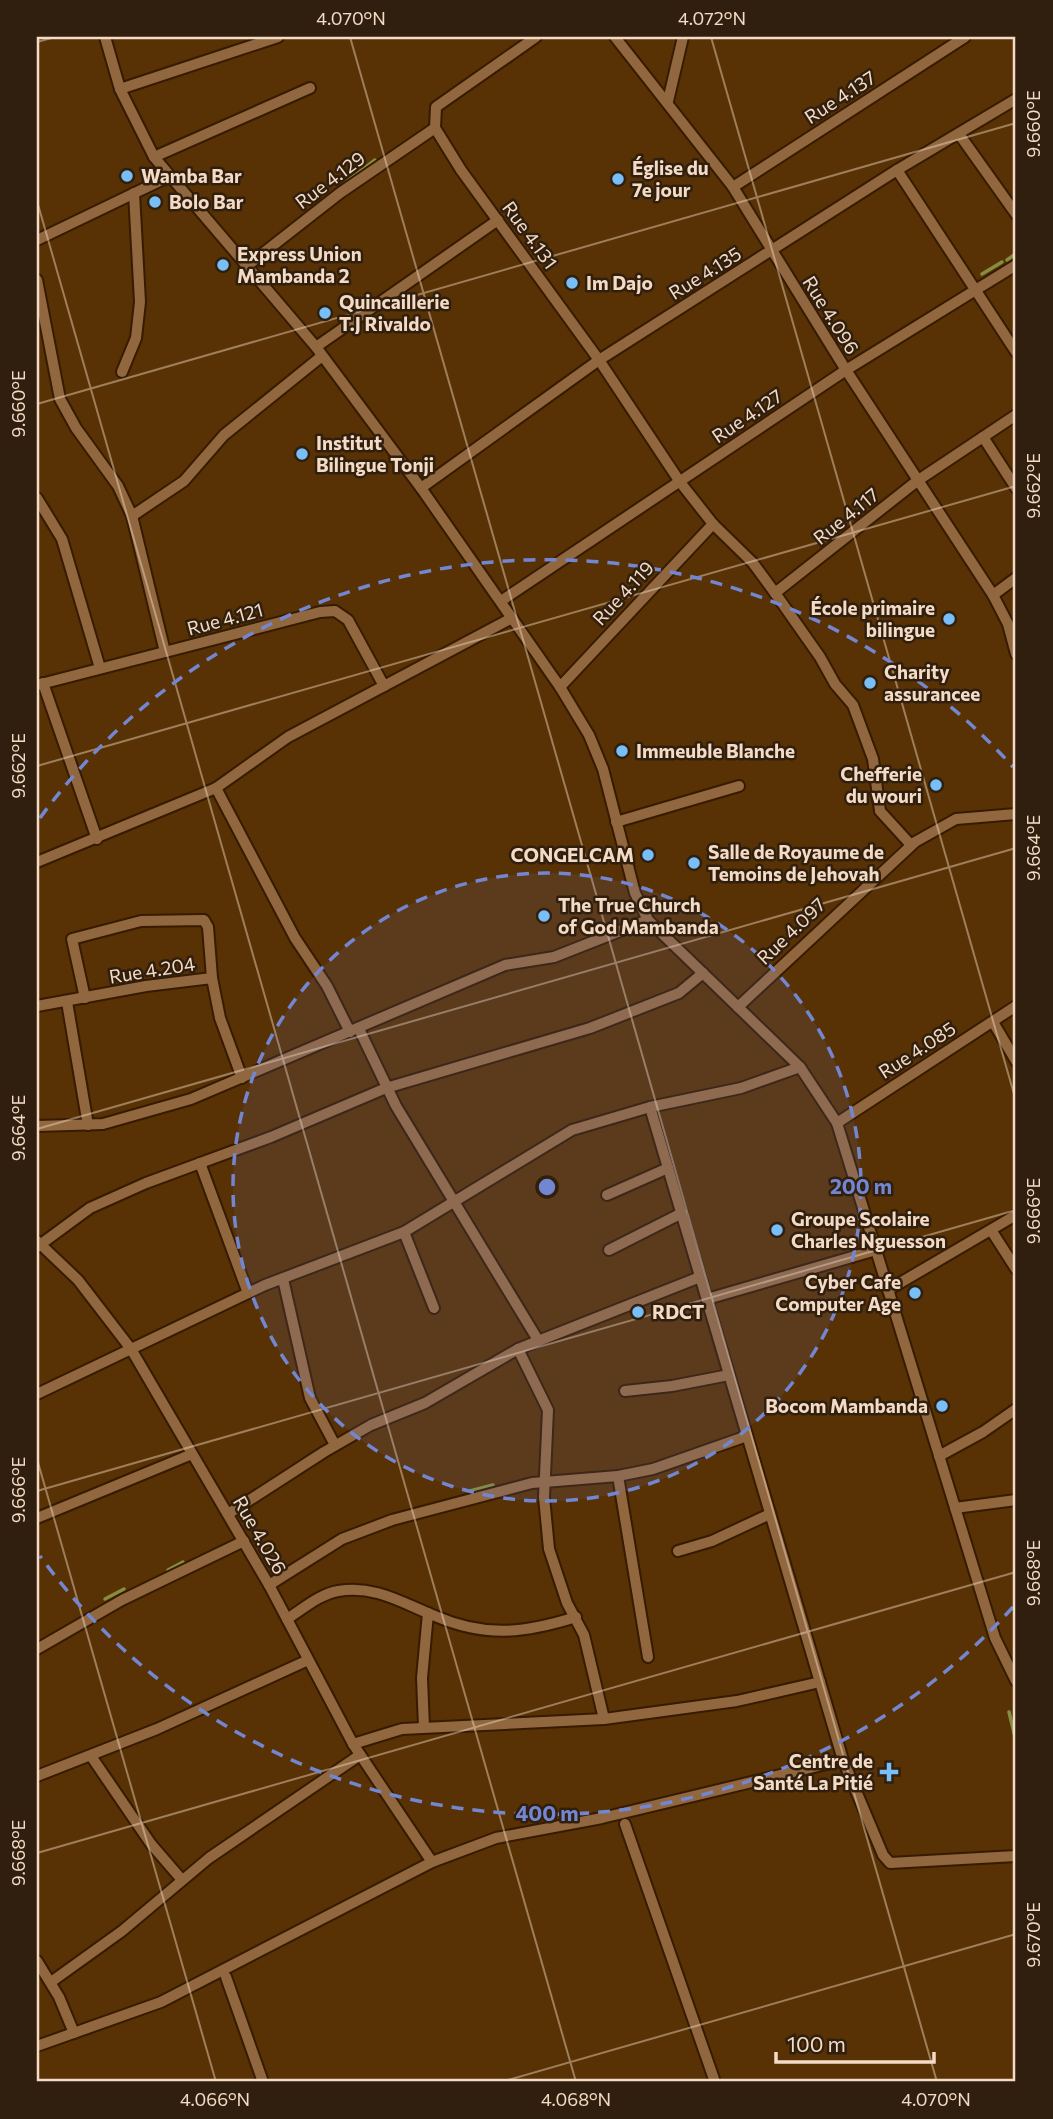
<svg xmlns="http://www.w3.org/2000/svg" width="1053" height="2119" viewBox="0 0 1053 2119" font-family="Commissioner,sans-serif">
  <rect width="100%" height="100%" fill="#583204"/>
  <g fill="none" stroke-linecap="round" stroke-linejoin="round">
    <g stroke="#848e40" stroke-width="3.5">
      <polyline points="357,174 375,160"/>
      <polyline points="343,185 355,175"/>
      <polyline points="1007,260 1014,255"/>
      <polyline points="982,274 1002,262"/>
      <polyline points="470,1491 493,1485"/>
      <polyline points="168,1570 183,1562"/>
      <polyline points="105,1599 124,1589"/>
      <polyline points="1009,1712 1016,1741"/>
    </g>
    <defs>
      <g id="street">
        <polyline points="105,37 120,89 154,157 316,347 421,488 560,687 589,735 603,769 635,893 648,920 800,1067 837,1123 995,1638 1016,1681"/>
        <polyline points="536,37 436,107 435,128 461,170 599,360 680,482 713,524 753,563 775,593 917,481 1016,415"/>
        <polyline points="615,37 733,187 846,370 993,595 1016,578"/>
        <polyline points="120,89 278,37"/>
        <polyline points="668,101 683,37"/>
        <polyline points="959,134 1016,214"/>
        <polyline points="154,157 310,88"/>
        <polyline points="897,170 1016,352"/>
        <polyline points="733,187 965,37"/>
        <polyline points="37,240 168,177"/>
        <polyline points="248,265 340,193 435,128"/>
        <polyline points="37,280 60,399 76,428 118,486 132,516 165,652"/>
        <polyline points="316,347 498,220"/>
        <polyline points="122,372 136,338 140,302 134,193"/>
        <polyline points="983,437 1016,488"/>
        <polyline points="421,488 599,360 897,170 1016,99"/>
        <polyline points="37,498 62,539 100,668"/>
        <polyline points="132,516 184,481 224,435 322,356"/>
        <polyline points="775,593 820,657 835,684 853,705 873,759 880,811 911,845"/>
        <polyline points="993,595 1008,624 1016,654"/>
        <polyline points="501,601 846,370 1016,265"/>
        <polyline points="43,683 97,839"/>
        <polyline points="37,685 320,612 335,611 348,620 384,686"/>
        <polyline points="560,687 713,524"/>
        <polyline points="216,788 295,938 327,986 350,1032"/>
        <polyline points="616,822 739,786"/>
        <polyline points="37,862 216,788 288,737 512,618"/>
        <polyline points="85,998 72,939 141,921 204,920 208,927 212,978"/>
        <polyline points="67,1002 88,1125"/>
        <polyline points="37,1006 146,986 212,978 220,1018 242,1078"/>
        <polyline points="738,1007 915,842 956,819 1016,814"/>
        <polyline points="993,1022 1016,1061"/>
        <polyline points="359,1029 396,1106 538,1340"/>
        <polyline points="650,1107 843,1760 883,1855 890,1863 1016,1856"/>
        <polyline points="837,1123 1016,1006"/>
        <polyline points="37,1126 103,1124 191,1099 505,965 554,957 648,920"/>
        <polyline points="200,1163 248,1293"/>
        <polyline points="607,1195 668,1168"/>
        <polyline points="991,1230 1016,1269"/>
        <polyline points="404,1232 434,1308"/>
        <polyline points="37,1241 78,1280 131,1349 269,1585 353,1744 432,1862"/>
        <polyline points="37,1247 90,1208 146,1183 271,1137 386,1088 590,1028 679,993 703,973"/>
        <polyline points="609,1250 682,1213"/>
        <polyline points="283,1279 310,1398 335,1445"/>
        <polyline points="888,1290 1016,1215"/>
        <polyline points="707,1299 876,1250"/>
        <polyline points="518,1349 548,1410 544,1497 549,1549 567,1603 584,1635 604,1719"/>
        <polyline points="625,1391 672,1386 729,1375"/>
        <polyline points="37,1394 265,1285 404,1232 572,1130 650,1107 741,1088 800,1067"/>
        <polyline points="939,1456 983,1432 1016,1409"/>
        <polyline points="618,1476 648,1657"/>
        <polyline points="955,1508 1016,1500"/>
        <polyline points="228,1514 324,1452 371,1425 425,1403 518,1349 700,1277"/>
        <polyline points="37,1518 192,1454"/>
        <polyline points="678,1551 712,1541 770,1514"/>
        <polyline points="269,1585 342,1539 392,1520 532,1483 618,1476 653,1469 747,1436"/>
        <path d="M287,1619C303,1609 320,1594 338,1591C376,1585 402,1603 435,1616C486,1638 525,1633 576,1617"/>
        <polyline points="37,1649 122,1600 244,1541"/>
        <polyline points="424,1727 422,1678 428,1613"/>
        <polyline points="353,1744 402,1729 604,1719 737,1701 820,1682"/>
        <polyline points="91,1756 151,1844 182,1880"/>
        <polyline points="37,1776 157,1729 306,1661"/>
        <polyline points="625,1824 715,2082"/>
        <polyline points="37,1961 59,1997 74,2033"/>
        <polyline points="226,1977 263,2082"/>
        <polyline points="51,1982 122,1931 209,1858 360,1755"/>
        <polyline points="37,2046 161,2002 432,1862 496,1838 602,1818 843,1760"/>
      </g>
    </defs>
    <use href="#street" stroke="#371b00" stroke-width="14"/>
    <use href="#street" stroke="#91673f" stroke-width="10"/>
  </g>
  <path fill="none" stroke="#f3dbc6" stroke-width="2" stroke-opacity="0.45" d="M350,37L937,2082M711,37L1016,1101M37,42L55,37M37,201L576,2082M37,404L1016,123M37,766L1016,486M37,1129L1016,848M37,1459L216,2082M37,1491L1016,1210M37,1853L1016,1572M501,2082L1016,1934"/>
  <circle cx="547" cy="1187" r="314" fill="#7386d1" fill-opacity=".12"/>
  <g fill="none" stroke="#7386d1" stroke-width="3.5" stroke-dasharray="12 9">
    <circle cx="547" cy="1187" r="314"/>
    <path d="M1013 1607A627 627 0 0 1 40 1556M40 818A627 627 0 0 1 1013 767"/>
  </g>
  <g fill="#78bff7" stroke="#301f0e" stroke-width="2.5">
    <circle cx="127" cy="176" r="7"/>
    <circle cx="618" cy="179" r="7"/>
    <circle cx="155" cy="202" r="7"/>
    <circle cx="223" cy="265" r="7"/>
    <circle cx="572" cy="283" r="7"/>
    <circle cx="325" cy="313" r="7"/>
    <circle cx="302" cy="454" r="7"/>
    <circle cx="949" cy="619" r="7"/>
    <circle cx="870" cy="683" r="7"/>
    <circle cx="622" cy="751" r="7"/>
    <circle cx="936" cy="785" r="7"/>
    <circle cx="648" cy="855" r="7"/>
    <circle cx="694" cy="863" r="7"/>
    <circle cx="544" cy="916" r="7"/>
    <circle cx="777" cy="1230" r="7"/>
    <circle cx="915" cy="1293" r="7"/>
    <circle cx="638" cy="1312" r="7"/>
    <circle cx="942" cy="1406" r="7"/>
    <path d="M885.5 1761.5h7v7h7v7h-7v7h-7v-7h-7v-7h7z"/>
  </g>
  <g text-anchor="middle" stroke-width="5" stroke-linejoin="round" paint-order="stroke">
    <g font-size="19" fill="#f3dbc6" stroke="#301f0e">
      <text transform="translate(840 97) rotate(-33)" y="7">Rue 4.137</text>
      <text transform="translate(330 180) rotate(-37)" y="7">Rue 4.129</text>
      <text transform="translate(530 235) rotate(54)" y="7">Rue 4.131</text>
      <text transform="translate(705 273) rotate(-32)" y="7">Rue 4.135</text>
      <text transform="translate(831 315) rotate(58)" y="7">Rue 4.096</text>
      <text transform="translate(747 416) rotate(-34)" y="7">Rue 4.127</text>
      <text transform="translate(846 516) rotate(-39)" y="7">Rue 4.117</text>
      <text transform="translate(623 593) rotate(-47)" y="7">Rue 4.119</text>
      <text transform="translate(225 619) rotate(-15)" y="7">Rue 4.121</text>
      <text transform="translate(791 931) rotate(-44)" y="7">Rue 4.097</text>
      <text transform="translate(152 970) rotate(-9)" y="7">Rue 4.204</text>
      <text transform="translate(917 1050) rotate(-33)" y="7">Rue 4.085</text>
      <text transform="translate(260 1535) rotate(60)" y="7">Rue 4.026</text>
    </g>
    <g font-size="19" font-weight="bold" fill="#f3dbc6" stroke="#301f0e" text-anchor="start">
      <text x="632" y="175">Église du<tspan x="632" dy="22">7e jour</tspan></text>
      <text x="141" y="183">Wamba Bar</text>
      <text x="169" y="209">Bolo Bar</text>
      <text x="237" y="261">Express Union<tspan x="237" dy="22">Mambanda 2</tspan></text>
      <text x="586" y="290">Im Dajo</text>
      <text x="339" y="309">Quincaillerie<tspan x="339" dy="22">T.J Rivaldo</tspan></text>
      <text x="316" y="450">Institut<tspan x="316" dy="22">Bilingue Tonji</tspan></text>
      <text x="935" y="615" text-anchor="end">École primaire<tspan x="935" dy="22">bilingue</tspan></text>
      <text x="884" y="679">Charity<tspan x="884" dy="22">assurancee</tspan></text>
      <text x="636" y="758">Immeuble Blanche</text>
      <text x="922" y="781" text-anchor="end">Chefferie<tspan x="922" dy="22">du wouri</tspan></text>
      <text x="708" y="859">Salle de Royaume de<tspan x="708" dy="22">Temoins de Jehovah</tspan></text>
      <text x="634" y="862" text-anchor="end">CONGELCAM</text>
      <text x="558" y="912">The True Church<tspan x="558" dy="22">of God Mambanda</tspan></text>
      <text x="791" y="1226">Groupe Scolaire<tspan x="791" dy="22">Charles Nguesson</tspan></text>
      <text x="901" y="1289" text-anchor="end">Cyber Cafe<tspan x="901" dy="22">Computer Age</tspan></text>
      <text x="652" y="1319">RDCT</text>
      <text x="928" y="1413" text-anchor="end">Bocom Mambanda</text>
      <text x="873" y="1768" text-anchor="end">Centre de<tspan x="873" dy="22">Santé La Pitié</tspan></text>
    </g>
  </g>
  <circle cx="547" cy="1187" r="10" fill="#7386d1" stroke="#301f0e" stroke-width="3.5"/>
  <g font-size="21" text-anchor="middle" font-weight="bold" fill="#7386d1" stroke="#301f0e" stroke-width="5" stroke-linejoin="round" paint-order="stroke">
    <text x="861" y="1194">200 m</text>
    <text x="547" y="1821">400 m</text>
  </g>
  <rect width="1053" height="2119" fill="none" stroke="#301f0e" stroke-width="77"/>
  <path d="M776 2052v10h158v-10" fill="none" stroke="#f3dbc6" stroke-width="3.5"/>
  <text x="787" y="2052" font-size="21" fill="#f3dbc6" stroke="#301f0e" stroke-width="5" paint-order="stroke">100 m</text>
  <rect x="38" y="38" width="976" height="2042" fill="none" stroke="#f3dbc6" stroke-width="2.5"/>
  <g font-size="18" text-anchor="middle" fill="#f3dbc6">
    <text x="351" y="25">4.070°N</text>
    <text x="712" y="25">4.072°N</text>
    <text transform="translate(1034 124) rotate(-90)" y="6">9.660°E</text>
    <text transform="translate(19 404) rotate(-90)" y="6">9.660°E</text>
    <text transform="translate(1034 486) rotate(-90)" y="6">9.662°E</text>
    <text transform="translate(19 766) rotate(-90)" y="6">9.662°E</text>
    <text transform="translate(1034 848) rotate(-90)" y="6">9.664°E</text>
    <text transform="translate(19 1128) rotate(-90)" y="6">9.664°E</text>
    <text transform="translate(1034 1211) rotate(-90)" y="6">9.666°E</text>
    <text transform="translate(19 1490) rotate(-90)" y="6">9.666°E</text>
    <text transform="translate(1034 1573) rotate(-90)" y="6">9.668°E</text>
    <text transform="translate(19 1853) rotate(-90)" y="6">9.668°E</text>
    <text transform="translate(1034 1935) rotate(-90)" y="6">9.670°E</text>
    <text x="215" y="2106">4.066°N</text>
    <text x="576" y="2106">4.068°N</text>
    <text x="936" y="2106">4.070°N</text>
  </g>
</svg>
